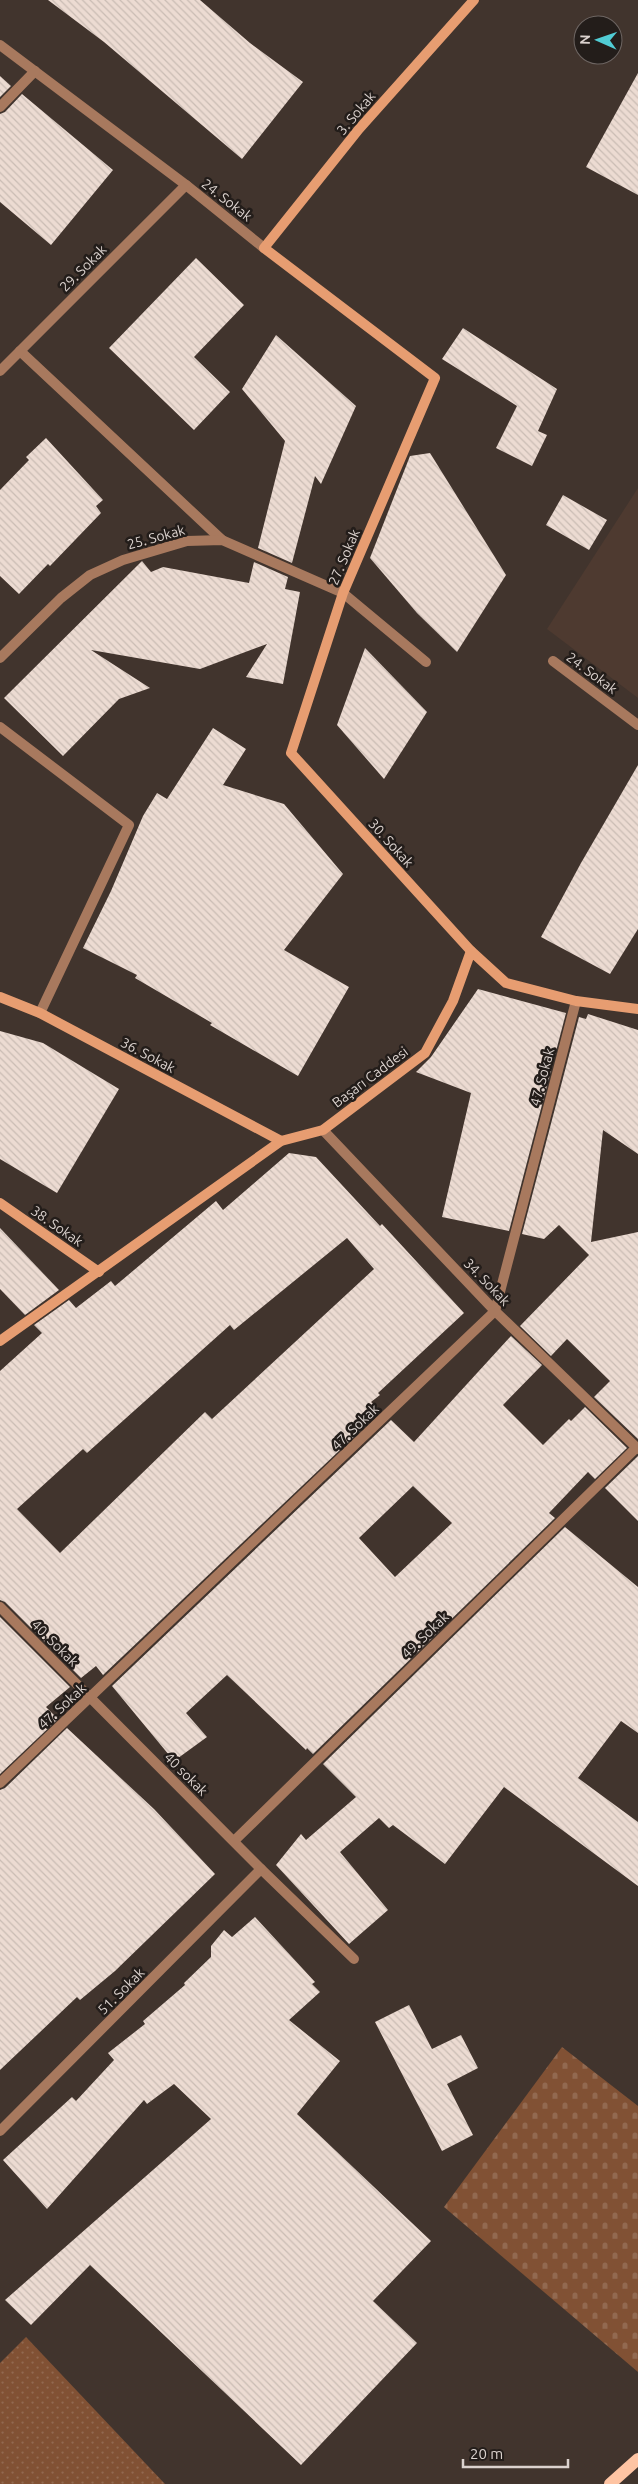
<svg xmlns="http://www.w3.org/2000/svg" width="638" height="2484" viewBox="0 0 638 2484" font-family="Ubuntu,sans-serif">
  <defs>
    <pattern id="cemetery-stones" width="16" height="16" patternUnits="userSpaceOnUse" patternTransform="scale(1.25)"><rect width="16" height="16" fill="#815134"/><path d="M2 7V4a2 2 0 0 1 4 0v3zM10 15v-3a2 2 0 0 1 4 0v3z" fill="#926950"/></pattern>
    <pattern id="garden-dots" width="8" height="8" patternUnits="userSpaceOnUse" patternTransform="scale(1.25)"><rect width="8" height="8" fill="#815134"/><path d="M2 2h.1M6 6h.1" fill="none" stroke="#926950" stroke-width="1.8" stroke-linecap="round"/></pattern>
    <pattern id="building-back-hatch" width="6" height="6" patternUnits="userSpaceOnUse" patternTransform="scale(1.25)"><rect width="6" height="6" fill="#ecdbd2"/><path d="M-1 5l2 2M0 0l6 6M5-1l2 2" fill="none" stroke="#cabcb4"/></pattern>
  </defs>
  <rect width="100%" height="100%" fill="#41342d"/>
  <polygon fill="#4e3a30" points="638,488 638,698 547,629"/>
  <polygon fill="url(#cemetery-stones)" points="562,2047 638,2106 638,2372 444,2207"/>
  <polygon fill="url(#garden-dots)" points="26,2337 165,2484 0,2484 0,2363"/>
  <g fill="url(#building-back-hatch)" fill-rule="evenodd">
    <polygon points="48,0 200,0 250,43 303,82 242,159 104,42"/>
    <polygon points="638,73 638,195 586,167"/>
    <polygon points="0,76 11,86 0,97"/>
    <polygon points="22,94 113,170 51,245 0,202 0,114 5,112"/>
    <polygon points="196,258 244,305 194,357 230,392 194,430 109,348"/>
    <polygon points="463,328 557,389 538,431 547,435 532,466 496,448 517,406 442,359"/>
    <polygon points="276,335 356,406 321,484 315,476 292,563 258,548 285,441 242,389"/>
    <polygon points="46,438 103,500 96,506 101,513 50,566 48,564 19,594 0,576 0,490 29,460 26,457"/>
    <polygon points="430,453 506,575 457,652 417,613 370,558 410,456"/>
    <polygon points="563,495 607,520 589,550 546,525"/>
    <polygon points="142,561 151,572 163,567 249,583 254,562 288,577 285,589 300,592 283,684 246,677 267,644 200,669 91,650 150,688 119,699 63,756 4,698"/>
    <polygon points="365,648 427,712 384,779 337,725"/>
    <polygon points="213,728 246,749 223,785 284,804 343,874 284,950 349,987 298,1076 210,1025 212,1023 135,978 137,975 83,948 111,891 143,816 157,793 167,799"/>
    <polygon points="638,765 638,929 610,974 541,937 581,863"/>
    <polygon points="478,989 566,1013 509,1231 442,1217 471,1093 416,1072 431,1057"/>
    <polygon points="588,1014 638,1030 638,1154 603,1130 591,1242 638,1232 638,1439 594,1397 610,1381 567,1339 551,1356 520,1326 589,1255 559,1225 544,1239 522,1234 579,1017 586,1019"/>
    <polygon points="0,1031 43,1043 119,1089 57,1193 0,1159"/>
    <path d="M289,1153L316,1157L380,1226L382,1224L464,1313L378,1393L380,1395L371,1402L381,1411L103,1675L96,1666L81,1678L5,1602L0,1600V1371L42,1333L34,1325L69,1300L76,1308L111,1281L115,1286L216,1201L223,1210ZM347,1238L374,1269L212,1419L205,1412L60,1553L17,1509L83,1449L87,1453L230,1325L234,1330Z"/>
    <polygon points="0,1228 59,1290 25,1315 0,1289"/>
    <path d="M511,1336L542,1365L503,1405L543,1445L569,1419L571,1421L585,1407L627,1448L595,1479L588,1472L549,1513L555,1518L313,1754L307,1748L306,1750L227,1675L186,1713L207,1737L174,1761L112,1686L391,1420L414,1442ZM413,1486L452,1523L395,1577L359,1538Z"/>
    <polygon points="638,1456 638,1521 605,1488"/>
    <polygon points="565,1527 638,1587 638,1733 621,1721 578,1778 638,1822 638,1886 504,1787 445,1864 393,1825 389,1828 379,1818 340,1852 388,1910 349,1944 276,1865 301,1834 306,1840 356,1797 323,1764"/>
    <polygon points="0,1617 70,1687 46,1707 58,1719 0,1774"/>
    <polygon points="67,1728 154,1809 215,1874 115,1971 80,2000 77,1997 0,2070 0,1790 5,1788"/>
    <polygon points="255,1917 315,1982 312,1984 320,1992 289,2020 340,2061 297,2114 431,2241 373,2301 417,2343 301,2465 90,2265 31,2325 5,2300 211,2119 174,2084 147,2104 144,2100 47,2209 3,2160 72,2097 76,2101 114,2060 108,2053 145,2024 143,2021 185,1985 184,1983 211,1957 211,1946 224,1930 232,1937"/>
    <polygon points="409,2005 432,2049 461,2035 478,2068 447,2084 473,2135 442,2151 375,2022"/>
  </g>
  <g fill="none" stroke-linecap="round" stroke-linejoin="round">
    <polyline stroke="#a8795e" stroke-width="10" points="343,593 426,662"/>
    <g stroke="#a8795e" stroke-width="10">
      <polyline points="0,45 186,185 264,248"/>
      <polyline points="0,107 35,71"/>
      <polyline points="20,351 222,540"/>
      <polyline points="0,371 186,185"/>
      <polyline points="0,658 61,598 90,575 123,560 187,541 222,540 343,593"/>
      <polyline points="553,661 638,725"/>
      <polyline points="0,727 129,825 40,1013"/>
      <polyline points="323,1130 495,1311 638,1449"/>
      <polyline points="0,1607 261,1869 354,1959"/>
      <polyline points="0,1783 495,1311 576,1001"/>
      <polyline points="234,1841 636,1448"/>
      <polyline points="0,2131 261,1869"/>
    </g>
    <g stroke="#e79d71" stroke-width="10">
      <polyline points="471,951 291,753 343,593 435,378 264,248 359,129 474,0"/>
      <polyline points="0,997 40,1013 281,1141"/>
      <polyline points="0,1203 99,1272"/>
      <polyline points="0,1341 281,1141 323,1130 425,1053 453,1001 471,951 506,983 576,1001 638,1009"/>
    </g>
    <polyline stroke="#fec4a3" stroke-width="12" points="610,2484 638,2459"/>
  </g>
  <g text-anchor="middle" stroke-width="5" stroke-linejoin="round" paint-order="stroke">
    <g font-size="14" fill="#dbd2ce" stroke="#231d1a">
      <text transform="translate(356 113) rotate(-50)" y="5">3. Sokak</text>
      <text transform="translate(227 200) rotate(38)" y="5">24. Sokak</text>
      <text transform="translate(83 268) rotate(-45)" y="5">29. Sokak</text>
      <text transform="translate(156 537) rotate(-15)" y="5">25. Sokak</text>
      <text transform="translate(344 557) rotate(-67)" y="5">27. Sokak</text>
      <text transform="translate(592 673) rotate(37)" y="5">24. Sokak</text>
      <text transform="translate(391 843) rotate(48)" y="5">30. Sokak</text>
      <text transform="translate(148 1055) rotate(28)" y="5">36. Sokak</text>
      <text transform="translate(370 1077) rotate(-37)" y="5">Başarı Caddesi</text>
      <text transform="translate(542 1077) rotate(-75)" y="5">47. Sokak</text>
      <text transform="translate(57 1226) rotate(35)" y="5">38. Sokak</text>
      <text transform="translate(487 1282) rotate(46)" y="5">34. Sokak</text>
      <text transform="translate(355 1427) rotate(-44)" y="5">47. Sokak</text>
      <text transform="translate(425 1635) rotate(-44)" y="5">49. Sokak</text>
      <text transform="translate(55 1643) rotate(45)" y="5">40. Sokak</text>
      <text transform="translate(62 1706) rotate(-43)" y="5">47. Sokak</text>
      <text transform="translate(186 1774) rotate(45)" y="5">40 sokak</text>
      <text transform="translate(121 1991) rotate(-45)" y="5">51. Sokak</text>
    </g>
  </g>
  <g transform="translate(598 40) rotate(272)"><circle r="24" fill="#231d1a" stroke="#6d6562"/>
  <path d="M0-4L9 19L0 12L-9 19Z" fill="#51ccd4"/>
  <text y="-8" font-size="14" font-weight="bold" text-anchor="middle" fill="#dbd2ce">N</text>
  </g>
  <path d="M463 2459v8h105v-8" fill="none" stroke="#dbd2ce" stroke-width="2.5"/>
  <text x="470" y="2459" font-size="15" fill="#dbd2ce" stroke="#231d1a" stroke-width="4" paint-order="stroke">20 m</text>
</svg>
